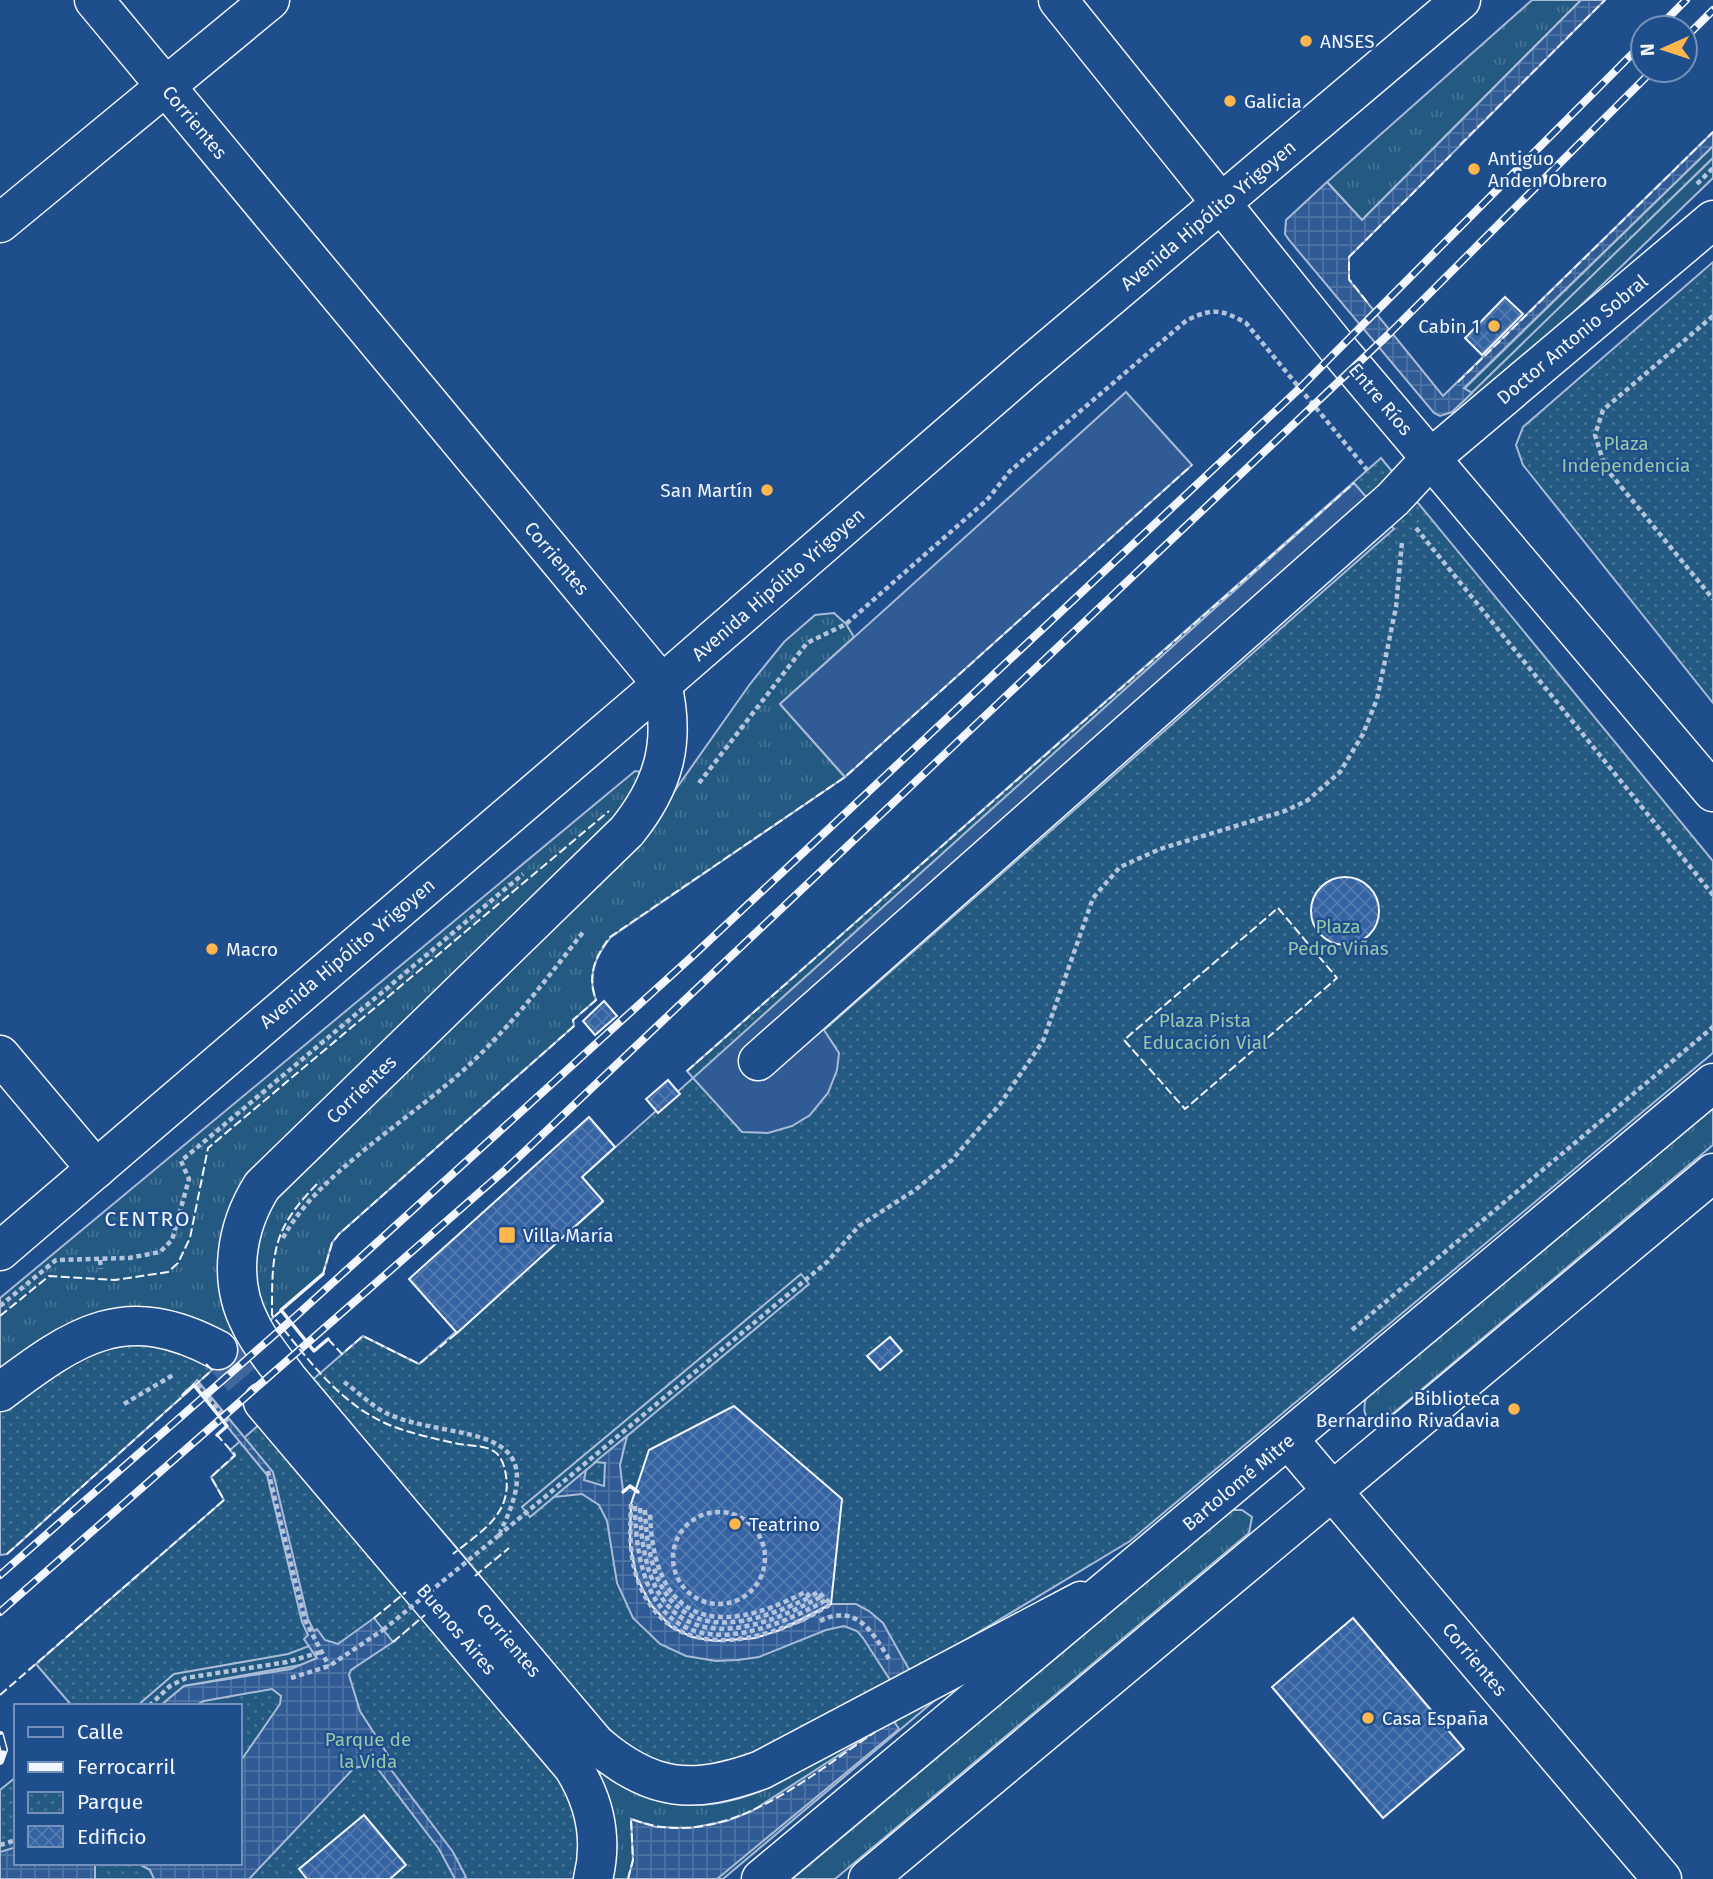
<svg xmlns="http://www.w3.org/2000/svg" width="1713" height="1879" viewBox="0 0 1713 1879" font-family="'Fira Sans',sans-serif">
  <defs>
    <pattern id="grass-tufts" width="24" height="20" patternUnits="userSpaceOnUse" patternTransform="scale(1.75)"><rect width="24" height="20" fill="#245a82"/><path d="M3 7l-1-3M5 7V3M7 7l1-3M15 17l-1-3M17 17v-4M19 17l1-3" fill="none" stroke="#447295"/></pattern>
    <pattern id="park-dots" width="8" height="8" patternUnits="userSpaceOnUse" patternTransform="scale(1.75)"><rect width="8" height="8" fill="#245a82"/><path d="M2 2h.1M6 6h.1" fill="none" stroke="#447295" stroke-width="1.8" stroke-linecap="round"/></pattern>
    <pattern id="plaza-grid" width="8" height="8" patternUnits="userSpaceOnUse" patternTransform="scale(1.75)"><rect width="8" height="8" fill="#305b95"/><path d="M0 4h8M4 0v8" fill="none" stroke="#4e73a5"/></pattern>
    <pattern id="building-cross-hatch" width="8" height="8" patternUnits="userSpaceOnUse" patternTransform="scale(1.75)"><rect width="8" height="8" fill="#3563a3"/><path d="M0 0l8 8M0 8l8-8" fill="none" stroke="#537ab1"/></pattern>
  </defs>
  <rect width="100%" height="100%" fill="#1f4e8c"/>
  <g fill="url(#grass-tufts)" stroke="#a8bbd7" stroke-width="2">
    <polygon points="1532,0 1581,0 1362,220 1327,182"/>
    <polygon points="1713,146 1713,158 1472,393 1464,389"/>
    <path d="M834,613L846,624L854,637L780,704L845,777L611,937C595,957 587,975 596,1000L573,1020L574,1026L339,1234L332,1243L323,1274L267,1323L253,1281L263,1209L647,830L750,684L784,642L815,615Z"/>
    <polygon points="635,771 642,772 621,815 282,1145 237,1338 0,1375 0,1298"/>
    <path d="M1713,1108V1145L1384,1421L1375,1423C1363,1418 1363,1409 1366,1398Z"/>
    <polygon points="1232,1510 1242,1510 1252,1517 1249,1533 835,1879 792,1879"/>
    <path d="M940,1696L723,1879H607L597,1777L603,1771C665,1801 688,1818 758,1792Z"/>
  </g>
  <g fill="url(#park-dots)" stroke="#a8bbd7" stroke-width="2">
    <polygon points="1713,262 1713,703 1523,465 1516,445 1523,427"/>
    <polygon points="1381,458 1713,861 1713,1053 1130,1541 911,1673 748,1759 702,1771 642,1757 604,1725 456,1547 311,1381 363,1336 419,1364 603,1202 582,1177 693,1078 687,1071"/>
    <polygon points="142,1341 205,1362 212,1370 7,1554 0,1555 0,1409 80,1355"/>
    <polygon points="261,1423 562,1781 581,1823 579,1879 0,1879 0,1790 16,1777 16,1863 240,1863 240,1706 72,1706 36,1664 224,1500 211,1477 235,1456 230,1450"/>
  </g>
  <g fill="#245a82" stroke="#a8bbd7" stroke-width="2">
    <polygon points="1713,158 1713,178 1463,419 1452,412"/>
    <polygon points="801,1274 809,1284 530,1517 522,1507"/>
    <polygon points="309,1646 317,1659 306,1664 184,1686 160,1706 137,1706 174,1674 288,1654"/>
  </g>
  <g fill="#305b95" stroke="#a8bbd7" stroke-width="2">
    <polygon points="1126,392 1192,465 845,777 780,704"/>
    <polygon points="1354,483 1394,529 824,1030 839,1053 837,1070 828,1093 810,1115 792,1126 768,1133 742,1132 693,1078"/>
  </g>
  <g fill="url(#plaza-grid)" stroke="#a8bbd7" stroke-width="2">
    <polygon points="1581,0 1605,0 1349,257 1349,280 1443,396 1713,132 1713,146 1464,388 1472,393 1452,412 1440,416 1434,413 1289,240 1285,234 1286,220 1327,182 1362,220"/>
    <polygon points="197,1380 273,1472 308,1619 314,1631 317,1629 325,1640 338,1644 374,1618 393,1642 351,1670 349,1675 360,1711 388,1755 383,1759 453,1852 466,1877 463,1879 455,1879 439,1849 374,1764 354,1768 249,1879 154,1879 150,1870 137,1863 240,1863 240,1762 280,1704 281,1696 272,1689 204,1701 194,1706 160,1706 184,1686 291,1669 317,1658 304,1639 308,1635 302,1622 267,1475 193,1385"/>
    <polygon points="627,1436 620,1465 623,1491 630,1486 642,1495 631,1505 630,1545 637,1578 651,1605 671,1626 715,1641 755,1638 803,1621 831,1604 856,1604 869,1611 883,1623 911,1673 892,1683 863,1638 857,1631 844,1626 826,1630 759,1657 738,1660 716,1661 686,1656 660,1644 633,1618 617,1583 607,1521 599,1505 582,1494 554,1497 586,1470 584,1480 604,1486 605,1463 595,1462"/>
    <polygon points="893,1720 899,1729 717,1879 628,1879 633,1860 631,1819 656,1827 690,1828 727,1821 752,1811"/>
    <polygon points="16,1847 16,1863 95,1863 95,1879 0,1879 0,1852"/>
  </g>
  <g fill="url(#building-cross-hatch)" stroke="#f2f6ff" stroke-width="2">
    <polygon points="1505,297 1523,314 1482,355 1465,338"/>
    <circle cx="1345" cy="911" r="34"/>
    <polygon points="604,1001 617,1016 595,1035 583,1021"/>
    <polygon points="668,1080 680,1094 658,1113 646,1099"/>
    <polygon points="589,1117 615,1147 582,1177 603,1201 457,1333 409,1279"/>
    <polygon points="890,1337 902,1351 880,1370 867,1356"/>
    <polygon points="734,1406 842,1499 831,1604 780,1630 755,1638 715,1641 692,1637 671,1627 651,1605 637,1578 630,1545 631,1504 649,1450"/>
    <polygon points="1353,1618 1464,1749 1383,1818 1272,1687"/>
    <polygon points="364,1815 406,1865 390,1879 307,1879 299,1869"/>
  </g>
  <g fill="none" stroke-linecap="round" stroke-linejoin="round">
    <polyline stroke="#3f679d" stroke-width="38" stroke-dasharray="38 19" stroke-linecap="butt" points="218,1350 263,1402"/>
    <defs>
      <g id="minor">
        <path d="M94,0L662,684C676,742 664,785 627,831L262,1186C236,1227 227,1280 251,1325C260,1344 276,1362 288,1379L596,1744C652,1792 693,1795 761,1770L1081,1601"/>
        <polyline points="1058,0 1339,350 1713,792"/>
        <polyline points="0,223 270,0"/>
        <polyline points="0,1055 96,1169"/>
        <polyline points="758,1061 1393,499 1431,458 1713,220"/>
        <path d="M0,1392C76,1335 125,1300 218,1350"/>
        <path d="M263,1402L573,1767C595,1802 603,1839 593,1879"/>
        <polyline points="1289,1440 1662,1879"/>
      </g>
      <g id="major">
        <polyline points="0,1251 662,684 1025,369 1461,0"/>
        <polyline points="761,1879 1713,1083"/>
        <polyline points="868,1879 1713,1173"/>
      </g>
    </defs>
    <use href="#minor" stroke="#f2f6ff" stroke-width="41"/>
    <use href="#major" stroke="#f2f6ff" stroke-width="41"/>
    <g stroke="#b3c4dc" stroke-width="4.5" stroke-dasharray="5 3.5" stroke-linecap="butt">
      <polyline points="1697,184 1713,168"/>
      <polyline points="1713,316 1603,410 1595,435 1605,467 1713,599"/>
      <polyline points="1416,528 1713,895"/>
      <path d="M699,783L807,643L846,624L987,500L1010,471L1187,320C1213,308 1221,309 1246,323L1368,471"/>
      <path d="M283,1238C317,1173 416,1116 470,1064C513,1024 548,977 584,931"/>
      <polyline points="100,1260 101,1269"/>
      <polyline points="0,1306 56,1260 129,1258 160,1252 172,1240 189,1179 181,1161 523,874"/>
      <polyline points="1352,1330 1713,1027"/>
      <path d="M344,1382C358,1392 373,1407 388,1414C454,1443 558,1418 500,1532"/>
      <polyline points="197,1385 228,1421"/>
      <polyline points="124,1404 173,1375"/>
      <polyline points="268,1471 305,1620 329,1666"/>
      <path d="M631,1504C630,1529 629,1555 637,1578C669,1670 768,1643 831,1604L818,1592L810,1597L805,1592C715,1640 653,1622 650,1512"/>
      <path d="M635,1506C636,1647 716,1662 826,1600"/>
      <path d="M640,1508C643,1641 718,1654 822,1596"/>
      <path d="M645,1510C649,1628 711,1646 810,1597"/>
      <circle cx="719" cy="1558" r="46"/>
      <polyline points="498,1536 827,1262 859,1226 915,1190 952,1160 1000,1104 1043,1041 1093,898 1120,867 1160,849 1285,811 1308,800 1340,772 1363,734 1377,699 1396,607 1402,542"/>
      <path d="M820,1621C856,1603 872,1631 889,1659"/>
      <polyline points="291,1678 329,1666 383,1630"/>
      <polyline points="149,1706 170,1686 186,1678 287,1662 321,1652"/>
      <polyline points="0,1845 16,1840"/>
    </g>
    <use href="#minor" stroke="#1f4e8c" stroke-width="38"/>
    <use href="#major" stroke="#1f4e8c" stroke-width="38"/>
    <defs>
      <g id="rail">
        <polyline points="1658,28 1686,0"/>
        <polyline points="1685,38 1713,10"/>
        <polyline points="0,1575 296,1316 697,952 1299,389 1643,43"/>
        <polyline points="0,1612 505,1170 1391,332 1653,70"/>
        <polyline points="0,1735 4,1750 0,1761"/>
      </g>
    </defs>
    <use href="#rail" stroke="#f2f6ff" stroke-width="8"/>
    <use href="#rail" stroke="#1f4e8c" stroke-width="5" stroke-dasharray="16" stroke-linecap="butt"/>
    <polyline stroke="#b3c4dc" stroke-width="4.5" stroke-dasharray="5 3.5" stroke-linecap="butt" points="383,1630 498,1536"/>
    <g stroke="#f2f6ff" stroke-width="2" stroke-dasharray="9 3.5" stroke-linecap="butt">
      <polyline points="1460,145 1605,0"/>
      <polyline points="1367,302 1349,279 1349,257 1451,155"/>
      <polyline points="1458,382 1713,132"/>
      <polygon points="1278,908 1337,978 1185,1109 1124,1040"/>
      <polyline points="687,1071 1354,483"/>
      <path d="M317,1184C272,1230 272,1252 272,1315C305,1355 337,1402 387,1424C408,1433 436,1439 459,1444C470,1446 486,1445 495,1452C502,1457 505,1468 506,1476C512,1515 479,1533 453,1554"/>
      <polyline points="0,1316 49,1276 115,1280 168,1272 178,1263 190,1238 208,1148 609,811"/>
      <path d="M275,1316L323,1274L332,1243L339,1234L574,1026L573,1020L596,1000C587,975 595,957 610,937L845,777L1192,465"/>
      <polyline points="328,1339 342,1354 363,1336 419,1364 457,1333"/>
      <polyline points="7,1554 212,1370 206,1364"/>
      <polyline points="475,1576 509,1548"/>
      <polyline points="374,1618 406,1592"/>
      <polyline points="393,1642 425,1615"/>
      <polyline points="0,1695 224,1500 211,1477 235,1455 217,1435"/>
      <path d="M628,1879L633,1860L631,1819C722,1854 805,1779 875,1732"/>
    </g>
    <g stroke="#f2f6ff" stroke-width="3.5">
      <polyline points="323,1274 281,1310 314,1351 328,1339"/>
      <polyline points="183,1395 194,1385 227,1426 217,1435"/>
      <polyline points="623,1492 630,1486 638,1492"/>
    </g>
  </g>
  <g fill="#ffb74d" stroke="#1f4e8c" stroke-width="2.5">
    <circle cx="1306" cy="41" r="7"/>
    <circle cx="1230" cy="101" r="7"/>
    <circle cx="1474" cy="169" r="7"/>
    <circle cx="1494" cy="326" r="7"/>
    <circle cx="767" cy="490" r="7"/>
    <circle cx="212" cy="949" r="7"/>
    <rect x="498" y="1226" width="18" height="18" rx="3.5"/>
    <circle cx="1514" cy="1409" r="7"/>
    <circle cx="735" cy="1524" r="7"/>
    <circle cx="1368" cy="1718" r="7"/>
  </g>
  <g text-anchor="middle" stroke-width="5" stroke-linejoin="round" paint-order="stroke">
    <g font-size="19" fill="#f2f6ff" stroke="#1f4e8c" text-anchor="start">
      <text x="1320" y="48">ANSES</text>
      <text x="1244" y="108">Galicia</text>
      <text x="1488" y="165">Antiguo<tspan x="1488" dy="22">Anden Obrero</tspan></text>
      <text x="1480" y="333" text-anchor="end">Cabin 1</text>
      <text x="753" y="497" text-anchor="end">San Martín</text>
      <text x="226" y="956">Macro</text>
      <text x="523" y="1242">Villa María</text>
      <text x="1500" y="1405" text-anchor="end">Biblioteca<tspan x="1500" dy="22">Bernardino Rivadavia</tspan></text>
      <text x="749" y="1531">Teatrino</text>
      <text x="1382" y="1725">Casa España</text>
    </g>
    <g font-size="19" fill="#f2f6ff" stroke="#1f4e8c">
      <text transform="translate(195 122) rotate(50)" y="7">Corrientes</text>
      <text transform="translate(1208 215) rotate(-40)" y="7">Avenida Hipólito Yrigoyen</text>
      <text transform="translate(1572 339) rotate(-40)" y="7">Doctor Antonio Sobral</text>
      <text transform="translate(1381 399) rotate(50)" y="7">Entre Ríos</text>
      <text transform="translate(557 558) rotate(50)" y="7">Corrientes</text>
      <text transform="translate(778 584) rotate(-41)" y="7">Avenida Hipólito Yrigoyen</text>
      <text transform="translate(347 953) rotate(-40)" y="7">Avenida Hipólito Yrigoyen</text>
      <text transform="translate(361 1089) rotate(-44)" y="7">Corrientes</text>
      <text transform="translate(1238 1482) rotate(-40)" y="7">Bartolomé Mitre</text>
      <text transform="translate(457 1629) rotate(50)" y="7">Buenos Aires</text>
      <text transform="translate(509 1640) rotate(50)" y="7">Corrientes</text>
      <text transform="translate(1475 1659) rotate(50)" y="7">Corrientes</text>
    </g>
    <g font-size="19" fill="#97c8a6" stroke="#1f4e8c">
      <text x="1626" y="450">Plaza<tspan x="1626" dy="22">Independencia</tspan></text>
      <text x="1338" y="933">Plaza<tspan x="1338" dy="22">Pedro Viñas</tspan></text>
      <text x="1205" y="1027">Plaza Pista<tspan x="1205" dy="22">Educación Vial</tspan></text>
      <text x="368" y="1746">Parque de<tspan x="368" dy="22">la Vida</tspan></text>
    </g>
    <g font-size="21" letter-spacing="2" fill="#f2f6ff" stroke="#1f4e8c">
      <text x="148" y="1226">CENTRO</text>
    </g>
  </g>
  <rect x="14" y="1704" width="228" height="161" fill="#1f4e8c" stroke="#7391ba" stroke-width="2"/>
  <rect x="28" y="1727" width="35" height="10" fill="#1f4e8c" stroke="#7391ba" stroke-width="2"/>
  <text x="77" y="1739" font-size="21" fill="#f2f6ff">Calle</text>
  <rect x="28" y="1762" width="35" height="10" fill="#f2f6ff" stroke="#7391ba" stroke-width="2"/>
  <text x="77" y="1774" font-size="21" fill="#f2f6ff">Ferrocarril</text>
  <rect x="28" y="1792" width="35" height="21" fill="url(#park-dots)" stroke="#7391ba" stroke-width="2"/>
  <text x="77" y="1809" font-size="21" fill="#f2f6ff">Parque</text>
  <rect x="28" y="1826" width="35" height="21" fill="url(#building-cross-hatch)" stroke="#7391ba" stroke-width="2"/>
  <text x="77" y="1844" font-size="21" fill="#f2f6ff">Edificio</text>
  <g transform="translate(1664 49) rotate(267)"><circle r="33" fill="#1f4e8c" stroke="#7391ba" stroke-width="2"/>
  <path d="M0-5L12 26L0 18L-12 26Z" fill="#ffb74d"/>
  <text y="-10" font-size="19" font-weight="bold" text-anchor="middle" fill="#f2f6ff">N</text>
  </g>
</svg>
